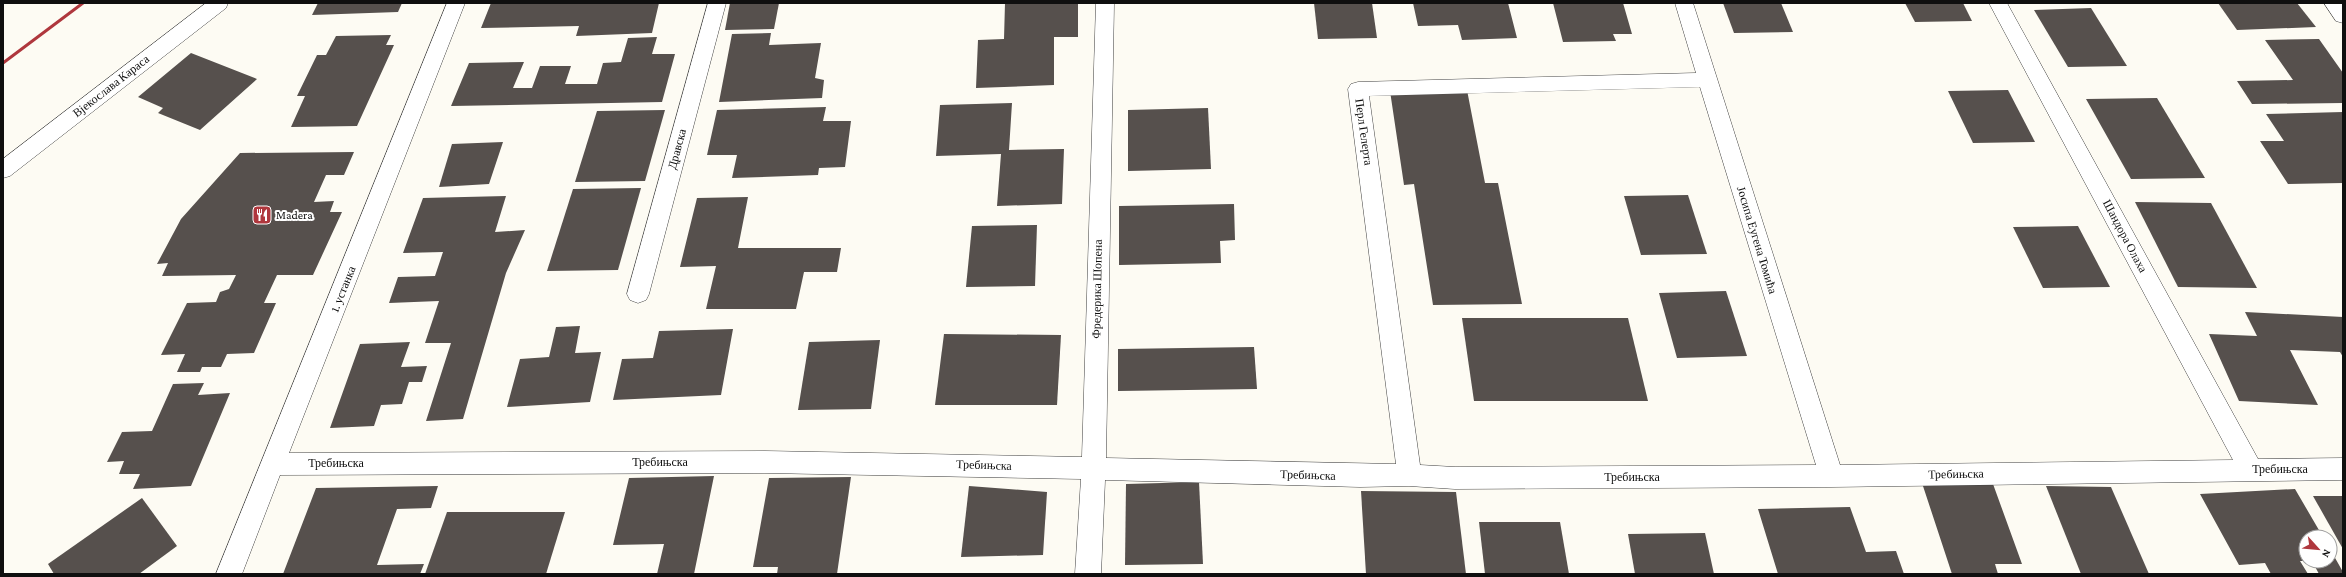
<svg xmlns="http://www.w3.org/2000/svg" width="2346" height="577" viewBox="0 0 2346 577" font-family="'Crimson Pro',serif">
  <rect width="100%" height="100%" fill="#fdfbf3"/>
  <g fill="#56504d">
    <polygon points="318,3 402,3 398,12 312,15"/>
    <polygon points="491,3 659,3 652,33 576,36 579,26 481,28"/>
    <polygon points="730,3 779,3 774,29 725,30"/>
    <polygon points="1005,3 1078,3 1078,37 1054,37 1054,85 976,88 978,40 1004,39"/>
    <polygon points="1314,3 1372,3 1377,38 1318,39"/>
    <polygon points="1413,3 1508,3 1517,38 1462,40 1458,25 1418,26"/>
    <polygon points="1553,3 1623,3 1632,34 1613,34 1616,41 1563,42"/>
    <polygon points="1723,3 1781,3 1793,32 1734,33"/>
    <polygon points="1905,3 1963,3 1972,21 1915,22"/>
    <polygon points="2218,3 2297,3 2316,27 2237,30"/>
    <polygon points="2091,8 2127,66 2068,67 2034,10"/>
    <polygon points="771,33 769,45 821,43 815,78 824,80 822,98 719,102 732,34"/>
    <polygon points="391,35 386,45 394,45 357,126 291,127 305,96 297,96 317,55 326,55 336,36"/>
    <polygon points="657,37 652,54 675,54 662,102 451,106 469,63 524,62 513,88 532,88 540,66 571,66 565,84 597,84 603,63 621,62 628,38"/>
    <polygon points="2319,39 2343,73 2343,103 2252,104 2237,81 2293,80 2265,40"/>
    <polygon points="191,53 257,79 200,130 158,113 163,108 138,97"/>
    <polygon points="1467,90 1485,183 1498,183 1522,304 1433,305 1414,184 1404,185 1390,91"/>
    <polygon points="2008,90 2035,142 1973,143 1948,91"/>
    <polygon points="2157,98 2205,178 2131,179 2086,99"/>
    <polygon points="1012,103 1009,150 1064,149 1062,204 997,206 1001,154 936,156 940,105"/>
    <polygon points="826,107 823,121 851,121 845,167 819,168 818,175 732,178 737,155 707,155 717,110"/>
    <polygon points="1208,108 1211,169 1128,171 1128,110"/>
    <polygon points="665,110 645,181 575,182 597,111"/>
    <polygon points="2343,112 2343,183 2288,184 2260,141 2284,141 2266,114"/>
    <polygon points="503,142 489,184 439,187 452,144"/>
    <polygon points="354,152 344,175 326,175 314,202 334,201 330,212 342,212 313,275 277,275 264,303 276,303 254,353 227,354 221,367 202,367 200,372 177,372 185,354 161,355 187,303 216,302 220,292 229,289 236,275 162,276 168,263 157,264 181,219 240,153"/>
    <polygon points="641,188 618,270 547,271 573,189"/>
    <polygon points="1688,195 1707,254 1641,255 1624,196"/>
    <polygon points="506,196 495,232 525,230 506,273 463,419 426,421 451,343 425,343 439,301 389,303 398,277 435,276 443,252 403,253 423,198"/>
    <polygon points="748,197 738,248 841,248 837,272 804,272 796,309 706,309 716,266 680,267 697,198"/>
    <polygon points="2135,202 2211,203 2257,288 2178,287"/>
    <polygon points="1234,204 1235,240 1220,241 1221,263 1119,265 1119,206"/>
    <polygon points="1037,225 1035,286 966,287 972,226"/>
    <polygon points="2078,226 2110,287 2043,288 2013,227"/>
    <polygon points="1726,291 1747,356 1677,358 1659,293"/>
    <polygon points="2245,312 2343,317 2343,357 2340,352 2290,350 2318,405 2239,401 2209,334 2257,336"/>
    <polygon points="1462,318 1628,318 1648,401 1474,401"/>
    <polygon points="580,326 575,353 601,352 590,402 507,407 520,359 549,357 556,327"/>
    <polygon points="733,329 721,395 613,400 622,359 653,358 659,331"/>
    <polygon points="944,334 1061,335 1057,405 935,405"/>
    <polygon points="880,340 871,409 798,410 809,342"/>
    <polygon points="410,342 401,367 427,366 422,382 409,382 402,404 381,405 374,426 330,428 360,344"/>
    <polygon points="1254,347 1257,389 1118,391 1118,349"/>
    <polygon points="204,383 198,395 230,393 191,486 133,489 140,474 119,474 124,461 107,462 122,432 152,431 173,384"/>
    <polygon points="714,476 694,574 657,574 664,544 613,545 629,478"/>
    <polygon points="851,477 837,574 777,574 778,567 753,567 769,478"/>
    <polygon points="1199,482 1203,564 1125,565 1126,484"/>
    <polygon points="1922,483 1993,484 2022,564 1995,564 1998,574 1952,574"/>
    <polygon points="438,486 431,508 397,509 377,565 424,564 420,574 283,574 316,488"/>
    <polygon points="969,486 1047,492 1043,555 961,557"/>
    <polygon points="2046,486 2111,487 2149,574 2081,574"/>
    <polygon points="2295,489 2323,537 2306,537 2306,561 2300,561 2308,574 2271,574 2265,563 2239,565 2200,494"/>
    <polygon points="1361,491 1456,492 1466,574 1366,574"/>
    <polygon points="2313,496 2343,496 2343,549"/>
    <polygon points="142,498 177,546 139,574 54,574 48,564"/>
    <polygon points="1850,507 1866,552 1896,551 1904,574 1778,574 1758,509"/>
    <polygon points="447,512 565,512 546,574 425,574"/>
    <polygon points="1479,522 1560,522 1569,574 1485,574"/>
    <polygon points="1705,533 1714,574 1635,574 1628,534"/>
    <polygon points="2330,549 2343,572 2343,574 2319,574 2312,561 2330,561"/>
  </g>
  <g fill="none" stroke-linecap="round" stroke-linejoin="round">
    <defs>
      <g id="minor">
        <polygon points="206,3 228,3 226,8 10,176 3,178 3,159"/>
        <path d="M447,3H465L289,453L765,451L1082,457L1096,3H1114L1106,458L1396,464L1348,89L1351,84L1358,82L1696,73L1675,3H1693L1840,465L2233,460L1989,3H2007L2258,459L2343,458V480L1831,487L1455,489L1409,486L1360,487L1105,480L1101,574H1075L1081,479L765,473L280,475L242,574H216ZM1700,87L1816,465L1455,467L1420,465L1369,96Z"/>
        <polygon points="708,3 726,3 649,294 646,300 638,303 630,300 627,294"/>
        <polygon points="2324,3 2343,3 2343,23 2336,21"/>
      </g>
    </defs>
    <use href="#minor" stroke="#424242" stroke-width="1"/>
    <use href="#minor" fill="#fff" fill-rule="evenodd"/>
    <polyline stroke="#af373d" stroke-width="3" points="3,63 83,3"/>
  </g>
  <defs>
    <symbol id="restaurant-square" viewBox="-11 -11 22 22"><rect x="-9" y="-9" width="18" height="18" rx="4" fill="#af373d" stroke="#fff"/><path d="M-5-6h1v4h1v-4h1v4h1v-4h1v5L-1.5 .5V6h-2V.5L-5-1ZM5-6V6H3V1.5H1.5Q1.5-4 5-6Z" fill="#fff"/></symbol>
  </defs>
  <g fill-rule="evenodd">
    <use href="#restaurant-square" x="251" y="204" width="22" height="22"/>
  </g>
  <g text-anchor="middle" stroke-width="4" stroke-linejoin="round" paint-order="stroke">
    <g font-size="12" fill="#0f0f0f" stroke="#fff">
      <text transform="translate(111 86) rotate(-38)" y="4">Вјекослава Караса</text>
      <text transform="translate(1364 132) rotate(82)" y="4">Перл Гелерта</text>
      <text transform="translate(677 149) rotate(-75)" y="4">Дравска</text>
      <text transform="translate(2125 236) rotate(62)" y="4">Шандора Олаха</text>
      <text transform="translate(1757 240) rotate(73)" y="4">Јосипа Еугена Томића</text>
      <text transform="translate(343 289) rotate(-68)" y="4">1. устанка</text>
      <text transform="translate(1097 289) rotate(-89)" y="4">Фредерика Шопена</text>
      <text x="660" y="466">Требињска</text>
      <text x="336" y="467">Требињска</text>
      <text transform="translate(984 465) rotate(2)" y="4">Требињска</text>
      <text x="2280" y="473">Требињска</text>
      <text transform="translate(1956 474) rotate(-1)" y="4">Требињска</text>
      <text transform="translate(1308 475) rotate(2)" y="4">Требињска</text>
      <text x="1632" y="481">Требињска</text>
    </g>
    <g font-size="12" fill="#0f0f0f" stroke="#fff" text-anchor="start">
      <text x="276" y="219">Madera</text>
    </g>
  </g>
  <rect width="2346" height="577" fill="none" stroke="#0f0f0f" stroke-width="8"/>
  <g transform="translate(2318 549) rotate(117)"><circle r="19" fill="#ffffff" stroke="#9f9f9f"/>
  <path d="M0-3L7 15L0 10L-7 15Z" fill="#af373d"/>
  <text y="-6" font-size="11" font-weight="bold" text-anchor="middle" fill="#0f0f0f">N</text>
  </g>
</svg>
